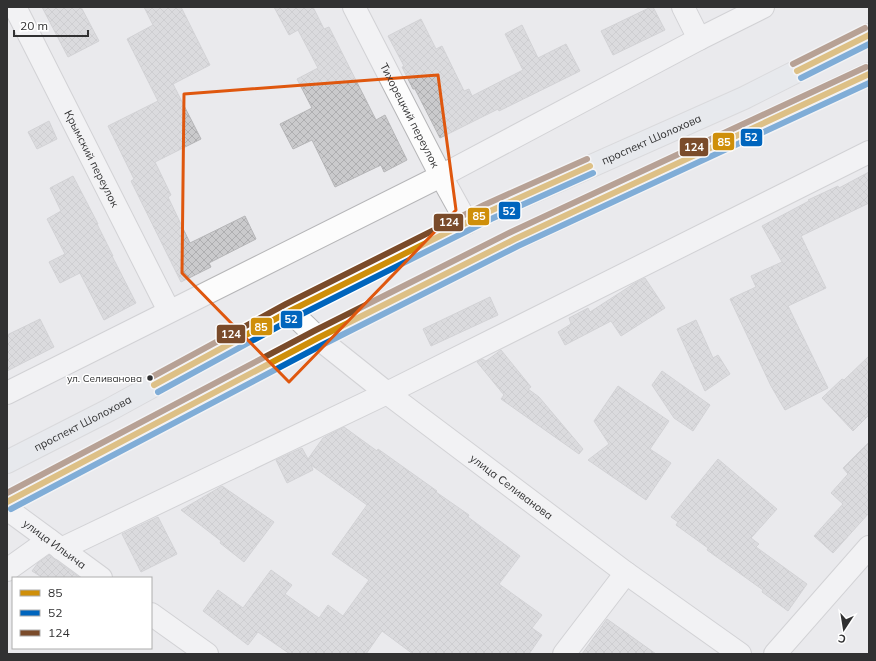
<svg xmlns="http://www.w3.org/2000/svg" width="876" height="661" viewBox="0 0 876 661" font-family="Mulish,sans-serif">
  <defs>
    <pattern id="building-cross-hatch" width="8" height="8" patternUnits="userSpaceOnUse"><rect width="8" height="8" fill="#cacacc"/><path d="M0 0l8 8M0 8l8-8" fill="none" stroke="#aeaeb0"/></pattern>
  </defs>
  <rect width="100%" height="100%" fill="#eaeaed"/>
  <g fill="url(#building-cross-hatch)" stroke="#b6b6b8">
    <polygon points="42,7 81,7 99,41 68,57"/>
    <polygon points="144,7 181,7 210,65 173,84 201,139 155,162 171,195 168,197 190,243 245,216 256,239 209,263 211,267 181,282 131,181 134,179 108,126 158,101 127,39 153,25"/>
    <polygon points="274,7 313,7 324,29 329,27 376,120 385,115 407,160 384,172 381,165 335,187 312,140 293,149 280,124 312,108 297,79 318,68 298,30 289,35"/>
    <polygon points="651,7 653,7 665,30 613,55 601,31"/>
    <polygon points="421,19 436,49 442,46 464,91 469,89 472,96 523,70 505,34 522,25 538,58 566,44 580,71 499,111 498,109 440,138 415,89 413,89 402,67 404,66 388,36"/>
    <polygon points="49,121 57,139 37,149 28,132"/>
    <polygon points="869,172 869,203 801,236 826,288 788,306 828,388 785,410 771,386 730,299 756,287 751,276 782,262 762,226 809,201 808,200 838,186 839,188"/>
    <polygon points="73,176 98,224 97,224 113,256 112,256 136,303 104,320 80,273 60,283 49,262 65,254 47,219 61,211 50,188"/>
    <polygon points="645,278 665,308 621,336 611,321 565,345 558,332 571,324 569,318 588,308 590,312 635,283"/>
    <polygon points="490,297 498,315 431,346 423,329"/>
    <polygon points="40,319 54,347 7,371 7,335"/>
    <polygon points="696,320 713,358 718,355 730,374 705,391 677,329"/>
    <polygon points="501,350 531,387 528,389 539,397 583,449 579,454 501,399 504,395 477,362 482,359 486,361"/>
    <polygon points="869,356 869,415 853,431 822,398 842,379 844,380"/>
    <polygon points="662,371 710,405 693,431 674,418 652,385"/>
    <polygon points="618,386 669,421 650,449 671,463 646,500 588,460 609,444 594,421"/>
    <polygon points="344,427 377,451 378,449 437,491 436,492 469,515 468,517 520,556 499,584 542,615 532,628 542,635 529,654 413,654 382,631 366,654 290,654 258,632 248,645 203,611 218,590 243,608 271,570 292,585 285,594 319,618 328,605 343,616 369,580 332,554 367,505 311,465 313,470 287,483 276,460 302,448 308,459 323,438"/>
    <polygon points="869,442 869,513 833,553 814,536 843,504 831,493 848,474 843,468"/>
    <polygon points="718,459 777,509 751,538 759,544 756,547 807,584 788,611 762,592 763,590 707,550 708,548 676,525 678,522 671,517"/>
    <polygon points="222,486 274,522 244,562 220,543 221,541 181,510"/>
    <polygon points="158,517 177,554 141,572 122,534"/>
    <polygon points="49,555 54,559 80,578 43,578 32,571 38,563"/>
    <polygon points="607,619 656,654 582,654"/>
  </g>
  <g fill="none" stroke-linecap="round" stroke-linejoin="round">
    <defs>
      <g id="minor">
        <path id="s1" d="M15,7L169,311"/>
        <path id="s2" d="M354,7L441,176L467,223"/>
        <polyline points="683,7 699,39"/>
        <path id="s3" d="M290,311L318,338L387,393L626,573L740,654"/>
        <polyline points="7,393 441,176 699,39 763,7"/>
        <path id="s4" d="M7,509L101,578"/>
        <polyline points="61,549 387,393 869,152"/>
        <polyline points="7,570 49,540"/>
        <polyline points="151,614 207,654"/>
        <polyline points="564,654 626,573"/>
        <polyline points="775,654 869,547"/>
      </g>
      <g id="major">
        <path id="s5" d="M7,462L109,410L290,311L488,212L744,98L869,35"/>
        <polyline points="7,502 318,338 515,239 869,74"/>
      </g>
    </defs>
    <use href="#minor" stroke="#b6b6b8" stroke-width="24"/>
    <use href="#major" stroke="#c7c7c8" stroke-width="24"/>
    <use href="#minor" stroke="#fcfcfc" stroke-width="22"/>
    <use href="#major" stroke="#e5e9ee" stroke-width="22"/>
    <defs>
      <g id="bus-1">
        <polyline points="797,71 869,35"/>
        <polyline points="154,385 290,311 488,212 590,166"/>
        <polyline points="7,502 318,338 515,239 869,74"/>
      </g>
      <g id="bus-2">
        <polyline points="801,78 869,44"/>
        <polyline points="158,392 294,318 491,219 593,173"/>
        <polyline points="11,509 322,345 518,246 869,83"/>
      </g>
      <g id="bus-3">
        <polyline points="793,64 865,28"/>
        <polyline points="150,378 286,304 484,205 587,159"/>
        <polyline points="7,493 314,331 511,232 866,67"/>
      </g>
    </defs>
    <use href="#bus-1" stroke="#fff" stroke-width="9"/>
    <use href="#bus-2" stroke="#fff" stroke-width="9"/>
    <use href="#bus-3" stroke="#fff" stroke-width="9"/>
    <use href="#bus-1" stroke="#cf8f0a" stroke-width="6"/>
    <use href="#bus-2" stroke="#0065bd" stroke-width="6"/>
    <use href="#bus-3" stroke="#7a4b2a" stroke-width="6"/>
  </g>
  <path d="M0 0H876V661H0ZM438,75L456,210L289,382L182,273L184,94Z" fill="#eaeaed" fill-opacity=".55" fill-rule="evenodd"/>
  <path fill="none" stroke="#df570e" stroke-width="3" stroke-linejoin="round" d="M438,75L456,210L289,382L182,273L184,94Z"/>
  <circle fill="#313132" stroke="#fff" stroke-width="1.5" cx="150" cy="378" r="3.5"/>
  <g text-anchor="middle" stroke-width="3" stroke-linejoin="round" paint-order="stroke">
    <g font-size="10" fill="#313132" stroke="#fff" text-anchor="end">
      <text x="142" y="382">ул. Селиванова</text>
    </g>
    <g font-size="11" fill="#313132" stroke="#fff">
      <text dy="4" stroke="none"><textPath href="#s2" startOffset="122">Тихорецкий переулок</textPath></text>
      <text dy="4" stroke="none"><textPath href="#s5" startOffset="721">проспект Шолохова</textPath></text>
      <text dy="4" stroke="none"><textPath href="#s1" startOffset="170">Крымский переулок</textPath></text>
      <text dy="4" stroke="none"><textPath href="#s5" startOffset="85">проспект Шолохова</textPath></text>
      <text dy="4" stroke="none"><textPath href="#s3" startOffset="283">улица Селиванова</textPath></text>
      <text dy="4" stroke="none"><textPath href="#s4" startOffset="59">улица Ильича</textPath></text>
    </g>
  </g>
  <g stroke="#fff" stroke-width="1.5">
    <rect x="740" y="128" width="23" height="19" rx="4" fill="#0065bd"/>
    <rect x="712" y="132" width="23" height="19" rx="4" fill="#cf8f0a"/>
    <rect x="679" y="137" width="30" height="20" rx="4" fill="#7a4b2a"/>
    <rect x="498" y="201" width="23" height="19" rx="4" fill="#0065bd"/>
    <rect x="467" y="207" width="23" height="19" rx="4" fill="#cf8f0a"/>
    <rect x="433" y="213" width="31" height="19" rx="4" fill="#7a4b2a"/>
    <rect x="280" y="310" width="23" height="19" rx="4" fill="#0065bd"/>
    <rect x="250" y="317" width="23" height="19" rx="4" fill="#cf8f0a"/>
    <rect x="216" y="324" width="30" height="20" rx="4" fill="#7a4b2a"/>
  </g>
  <g font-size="11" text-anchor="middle" font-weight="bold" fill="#fff">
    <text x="751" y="141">52</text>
    <text x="724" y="146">85</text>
    <text x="694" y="151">124</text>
    <text x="509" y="215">52</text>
    <text x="479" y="220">85</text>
    <text x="449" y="226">124</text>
    <text x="291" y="323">52</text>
    <text x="261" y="331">85</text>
    <text x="231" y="338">124</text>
  </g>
  <rect width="876" height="661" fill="none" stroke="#313132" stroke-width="16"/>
  <rect x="12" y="577" width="140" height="72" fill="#ffffff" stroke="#adadad"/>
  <rect x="20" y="590" width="20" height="6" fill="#cf8f0a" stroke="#adadad"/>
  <text x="48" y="597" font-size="12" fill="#313132">85</text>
  <rect x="20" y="610" width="20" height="6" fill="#0065bd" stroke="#adadad"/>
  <text x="48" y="617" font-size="12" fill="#313132">52</text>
  <rect x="20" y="630" width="20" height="6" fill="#7a4b2a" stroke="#adadad"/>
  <text x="48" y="637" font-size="12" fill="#313132">124</text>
  <g transform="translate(844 629) rotate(192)" stroke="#ffffff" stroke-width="3" paint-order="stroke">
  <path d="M0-3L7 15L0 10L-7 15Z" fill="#313132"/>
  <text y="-6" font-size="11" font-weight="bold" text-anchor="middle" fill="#313132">С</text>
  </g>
  <path d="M14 30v6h74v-6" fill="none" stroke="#313132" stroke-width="2"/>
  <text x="20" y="30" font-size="12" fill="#313132" stroke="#ffffff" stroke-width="3" paint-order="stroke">20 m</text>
</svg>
